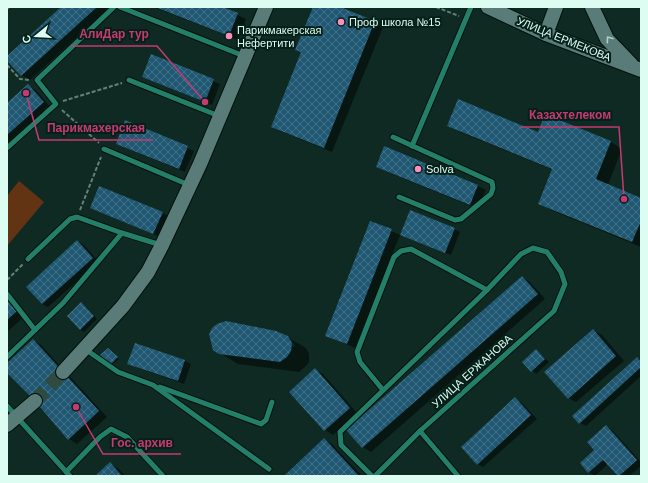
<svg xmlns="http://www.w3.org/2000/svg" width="648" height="483" viewBox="0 0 648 483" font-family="Arial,sans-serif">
  <defs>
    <pattern id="building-cross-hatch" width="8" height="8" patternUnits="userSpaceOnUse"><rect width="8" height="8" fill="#205873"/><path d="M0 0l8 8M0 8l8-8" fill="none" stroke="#407187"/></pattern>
  </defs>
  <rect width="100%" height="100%" fill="#0f2a22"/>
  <polygon fill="#633413" points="19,181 44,202 7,246 7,196"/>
  <g fill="#0007" fill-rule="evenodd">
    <polygon points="62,7 110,7 30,80 21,75 7,59 7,57"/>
    <polygon points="153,7 220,7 246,19 238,40"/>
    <polygon points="314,7 337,7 375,22 383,27 332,152 280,131 272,126 302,52 296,50"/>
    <polygon points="151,56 220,84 212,105 143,77"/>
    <polygon points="28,86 36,90 51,108 7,147 7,104"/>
    <polygon points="546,116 611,142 622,149 608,185 641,199 641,247 551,210 540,203 553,170 460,132 448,125 539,133"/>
    <polygon points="125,122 194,151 185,172 123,147"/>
    <polygon points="385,148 478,186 486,190 478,209 385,171 377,167"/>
    <polygon points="91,208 162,212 168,216 160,237"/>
    <polygon points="371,222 400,235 355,348 326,335"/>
    <polygon points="454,229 460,232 451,255 408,238"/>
    <polygon points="78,241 84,245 99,262 48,307 42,304"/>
    <polygon points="522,277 530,282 545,299 371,452 363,447"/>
    <polygon points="7,296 25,316 7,332"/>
    <polygon points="81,304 85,306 97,319 84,332 80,329"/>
    <polygon points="593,330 602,335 624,361 576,402 568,398"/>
    <path d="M287,337L306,348L309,354V362L305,367L299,372L238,364L220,353ZM289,340H291L295,346L293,347Z"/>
    <polygon points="33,340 41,345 107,417 77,444 69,439 36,401 7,372 7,364"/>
    <polygon points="135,344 185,361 191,364 184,384 135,367 129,364"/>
    <polygon points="108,349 119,359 112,365 110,364"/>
    <polygon points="536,350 549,362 536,374 523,362"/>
    <polygon points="637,358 641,360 641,376 586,426 580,423"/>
    <polygon points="315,370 323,374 357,413 333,435 325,430"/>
    <polygon points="515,399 521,402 537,419 483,467 477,464"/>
    <polygon points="606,426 612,430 641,462 641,466 629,476 619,476 608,464 595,476 589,472 596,450"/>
    <polygon points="324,439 332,444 362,476 285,476"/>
    <polygon points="110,464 118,468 125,476 97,476"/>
  </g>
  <g fill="url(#building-cross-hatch)">
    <polygon points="61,7 97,7 21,76 7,61 7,56"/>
    <polygon points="155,7 223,7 238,13 229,36"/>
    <polygon points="313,7 340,7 375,21 324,148 271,127 301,52 295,50"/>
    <polygon points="151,54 214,79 205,102 142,77"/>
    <polygon points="28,84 44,102 7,135 7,103"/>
    <polygon points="458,99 538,132 545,114 611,141 596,179 641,198 641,221 632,242 538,204 552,169 447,126"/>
    <polygon points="125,120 188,146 179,169 116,144"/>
    <polygon points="384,146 478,185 470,205 376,167"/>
    <polygon points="99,186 163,212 153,234 90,208"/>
    <polygon points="410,210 455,228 445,253 400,235"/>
    <polygon points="370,221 392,229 347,344 325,336"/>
    <polygon points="77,240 93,258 42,304 26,287"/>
    <polygon points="522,276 538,294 362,448 346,430"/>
    <polygon points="7,299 17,311 7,320"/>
    <polygon points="81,302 94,316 80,330 67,316"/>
    <polygon points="226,321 276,331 288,336 292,343 291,351 287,357 280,362 219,354 213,350 209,334 212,328 217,324"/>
    <polygon points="593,329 616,356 568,399 544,372"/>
    <polygon points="33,339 99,411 68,440 35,401 7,373 7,363"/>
    <polygon points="135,343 185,360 178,381 127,364"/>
    <polygon points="108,348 118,357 110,365 100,355"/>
    <polygon points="536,349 545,359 531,372 522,362"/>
    <polygon points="637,357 641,362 641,367 579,424 572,416"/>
    <polygon points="315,368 350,408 324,431 289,392"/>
    <polygon points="515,397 531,415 477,465 461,447"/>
    <polygon points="606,425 637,460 619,476 618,476 603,460 588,473 580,463 594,450 587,442"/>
    <polygon points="324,438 359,476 284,476"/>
    <polygon points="110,462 122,476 95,476"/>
  </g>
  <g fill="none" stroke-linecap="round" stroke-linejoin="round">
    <polyline stroke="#2e4a41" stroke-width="14" stroke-dasharray="14 7" stroke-linecap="butt" points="35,401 63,372"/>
    <defs>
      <g id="lane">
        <polyline points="120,7 244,56"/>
        <polyline points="129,80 219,116"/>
        <polyline points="393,137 492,182 493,188 491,194 461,219 455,220 399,197"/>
        <polyline points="412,146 471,7"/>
        <polyline points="7,148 56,104 37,80 114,7"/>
        <polyline points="104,149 189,185"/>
        <polyline points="122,233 161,245"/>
        <polyline points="28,259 70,219 77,217 122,233 63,303 35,330"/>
        <polyline points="7,294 35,330 7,357"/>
        <polyline points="85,349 118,372 153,385 269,469"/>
        <polyline points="160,387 261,424 266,420 272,402"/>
        <polyline points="383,390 360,362 357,352 394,257 401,251 411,249 487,290"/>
        <polyline points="7,406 70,476"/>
        <polyline points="420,431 458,476"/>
        <polyline points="66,472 100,437 111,429 127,437 163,476"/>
        <polyline points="372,476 341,445 340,432 487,290 521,254 533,248 547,252 561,272 565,284 554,311 420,431 375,476"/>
      </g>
      <g id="secondary">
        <polyline points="488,7 546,34 641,70"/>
        <polyline points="592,7 607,39 631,64"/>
        <polyline points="546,34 556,7"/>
        <polyline points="63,372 123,306 148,272 162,245 200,164 266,7"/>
        <polyline points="7,425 35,401"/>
      </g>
    </defs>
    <use href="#lane" stroke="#00120c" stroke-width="7"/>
    <use href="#secondary" stroke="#00120c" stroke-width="16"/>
    <g stroke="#648177" stroke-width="2" stroke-dasharray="4 2" stroke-linecap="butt">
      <polyline points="436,7 459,16"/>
      <polyline points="7,9 9,7"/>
      <polyline points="7,65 20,79 30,80"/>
      <polyline points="63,101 122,83"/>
      <polyline points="62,110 99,143"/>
      <polyline points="80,210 101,157"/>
      <polyline points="7,280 23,264"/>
    </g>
    <use href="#lane" stroke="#247f69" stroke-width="5"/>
    <use href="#secondary" stroke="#597c79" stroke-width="14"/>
  </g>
  <defs><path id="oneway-chevron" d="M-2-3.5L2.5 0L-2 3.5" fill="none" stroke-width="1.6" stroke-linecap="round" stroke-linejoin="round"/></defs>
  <use stroke="#afd0c8" href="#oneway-chevron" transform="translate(609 39) rotate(-126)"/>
  <g fill="#fd8ec0" stroke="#052019" stroke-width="1.5">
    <circle cx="341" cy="22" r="4"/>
    <circle cx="229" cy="36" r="4"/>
    <circle cx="418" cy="169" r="4"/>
  </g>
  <g text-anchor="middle" stroke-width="4" stroke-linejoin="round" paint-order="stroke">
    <g font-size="11" fill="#ddfdf2" stroke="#052019" text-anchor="start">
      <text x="349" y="26">Проф школа №15</text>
      <text x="237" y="34">Парикмакерская<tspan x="237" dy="13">Нефертити</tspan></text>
      <text x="426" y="173">Solva</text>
    </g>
    <g font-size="11" fill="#ddfdf2" stroke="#052019">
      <text transform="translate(564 39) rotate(22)" y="4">УЛИЦА ЕРМЕКОВА</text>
      <text transform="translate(472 371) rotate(-42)" y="4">УЛИЦА ЕРЖАНОВА</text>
    </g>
  </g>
  <path fill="none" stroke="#c63a72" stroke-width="1.5" d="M205 102L157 46H71M624 199L619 127H521M26 93L39 140H153M76 407L103 454H181"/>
  <g fill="#c63a72" stroke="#052019" stroke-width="1.5">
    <circle cx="205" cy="102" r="4"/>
    <circle cx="624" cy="199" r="4"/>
    <circle cx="26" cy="93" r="4"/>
    <circle cx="76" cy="407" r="4"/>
  </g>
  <g font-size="12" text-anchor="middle" font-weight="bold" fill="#c63a72" stroke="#052019" stroke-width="4" stroke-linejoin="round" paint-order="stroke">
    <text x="114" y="38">АлиДар тур</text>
    <text x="570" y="119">Казахтелеком</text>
    <text x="96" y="132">Парикмахерская</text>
    <text x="142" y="447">Гос. архив</text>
  </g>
  <rect width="648" height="483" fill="none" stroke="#ddfdf2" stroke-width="16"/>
  <g transform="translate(36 36) rotate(252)" stroke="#052019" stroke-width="3" paint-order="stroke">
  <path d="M0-3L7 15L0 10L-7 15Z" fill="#ddfdf2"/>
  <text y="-6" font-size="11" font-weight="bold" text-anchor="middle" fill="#ddfdf2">С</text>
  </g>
</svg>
